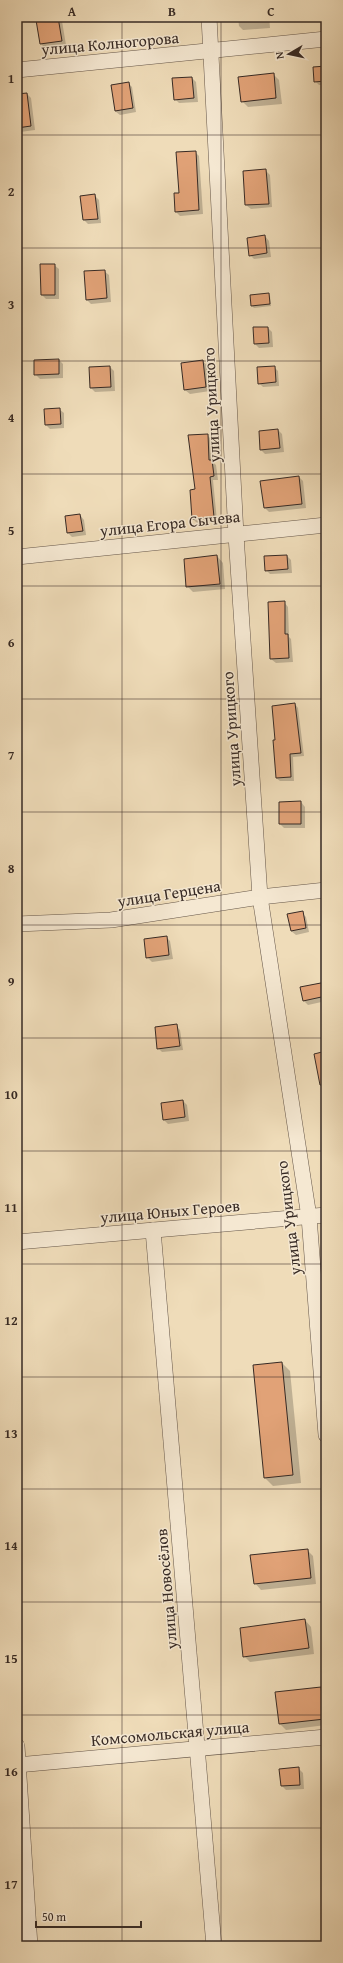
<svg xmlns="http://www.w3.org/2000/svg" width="343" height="1963" viewBox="0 0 343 1963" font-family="'Gentium Book Plus',serif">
  <rect width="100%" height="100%" fill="#efdcb9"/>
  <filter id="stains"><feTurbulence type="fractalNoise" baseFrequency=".005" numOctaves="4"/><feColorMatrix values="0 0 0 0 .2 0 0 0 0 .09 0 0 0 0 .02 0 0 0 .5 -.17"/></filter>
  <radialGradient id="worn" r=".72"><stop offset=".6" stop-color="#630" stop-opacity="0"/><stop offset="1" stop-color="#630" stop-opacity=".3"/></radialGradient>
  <g fill="#0003">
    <polygon points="58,17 62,21 66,45 45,48 41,44"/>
    <polygon points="238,17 269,17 270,28 243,30 239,26"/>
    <polygon points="326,68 326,85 319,85 315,81"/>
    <polygon points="273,74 279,80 282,104 248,107 242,101"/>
    <polygon points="192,78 196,82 198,102 179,103 175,99"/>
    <polygon points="128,83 132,87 136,112 120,115 115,111"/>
    <polygon points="27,94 31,98 35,130 20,132 17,129 17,95"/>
    <polygon points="195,152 199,156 203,214 180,216 176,212 180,194"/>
    <polygon points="266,171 270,175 272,207 251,209 246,205"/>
    <polygon points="94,195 99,200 101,223 88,224 84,220"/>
    <polygon points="265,236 269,241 271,257 254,259 250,255"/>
    <polygon points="54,265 59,269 59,299 46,299 42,295"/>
    <polygon points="104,271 109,275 111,302 91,304 87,300"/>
    <polygon points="268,294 270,296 271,306 254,308 252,306"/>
    <polygon points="268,328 272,332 273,347 259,348 255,344"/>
    <polygon points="59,360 63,364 63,378 40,379 35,374"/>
    <polygon points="202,361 207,365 210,391 190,394 185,390"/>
    <polygon points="110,367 114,371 115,391 95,392 91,388 90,368"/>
    <polygon points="274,367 278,371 279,386 263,387 259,383"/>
    <polygon points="59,409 64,413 64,428 50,429 46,425 45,410"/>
    <polygon points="278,430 282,434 284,452 265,454 261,450"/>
    <polygon points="207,435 211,439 213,462 216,465 218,480 213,480 217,521 197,523 193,519"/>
    <polygon points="299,477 303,481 306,508 269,512 265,508"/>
    <polygon points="80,515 84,520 86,535 72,537 68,533 66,517"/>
    <polygon points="217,556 223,563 225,589 193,592 187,586"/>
    <polygon points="287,556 291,560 292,573 270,574 266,570"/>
    <polygon points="284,602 288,607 289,637 291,639 293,662 276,663 271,659"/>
    <polygon points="295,704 298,708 304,756 293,757 294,781 280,781 276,778 276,741"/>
    <polygon points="301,802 305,807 305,828 284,828 280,824"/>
    <polygon points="302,913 306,917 309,932 296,935 291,931"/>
    <polygon points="166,937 170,941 173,959 152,962 147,957"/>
    <polygon points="326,984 326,1001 308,1005 303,1000"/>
    <polygon points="176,1026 180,1030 183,1050 162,1052 158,1048"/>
    <polygon points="183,1101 187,1105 189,1121 168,1124 164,1120"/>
    <polygon points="282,1363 290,1371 301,1483 273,1486 265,1478 254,1366"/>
    <polygon points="307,1550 313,1556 316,1584 261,1590 255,1583"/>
    <polygon points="305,1620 311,1627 314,1654 250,1662 244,1656"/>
    <polygon points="321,1688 326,1693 326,1725 286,1730 280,1724"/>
    <polygon points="298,1768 303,1773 304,1789 286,1790 282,1786"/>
  </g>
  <g fill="#e1a277" stroke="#372a24">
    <polygon points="58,17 62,41 40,44 36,20"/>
    <polygon points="326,66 326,81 314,82 313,67"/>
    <polygon points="274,73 276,98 241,102 238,77"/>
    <polygon points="192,77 194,98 174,100 172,78"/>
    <polygon points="129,82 133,108 115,111 111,85"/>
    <polygon points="27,93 31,126 17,128 17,94"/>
    <polygon points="196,151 199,210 175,212 174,193 179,193 176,152"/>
    <polygon points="266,169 269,204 245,205 243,171"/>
    <polygon points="95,194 98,219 83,220 80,196"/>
    <polygon points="265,235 267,253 249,256 247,238"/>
    <polygon points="40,264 55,264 55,295 41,295"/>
    <polygon points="105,270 107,298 86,300 84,271"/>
    <polygon points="269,293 270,304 251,306 250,295"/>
    <polygon points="253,327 268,327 269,343 254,344"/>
    <polygon points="59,359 59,374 34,375 34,360"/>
    <polygon points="203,360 206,387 184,390 181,363"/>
    <polygon points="110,366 111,387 90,388 89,367"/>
    <polygon points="275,366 276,382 258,384 257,367"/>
    <polygon points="60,408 61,424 45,425 44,409"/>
    <polygon points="278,429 280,448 260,450 259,431"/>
    <polygon points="208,434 209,460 212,460 214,476 210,477 214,517 192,519 190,490 195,489 188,435"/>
    <polygon points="299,476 302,504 264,508 260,481"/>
    <polygon points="80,514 83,531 67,533 65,516"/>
    <polygon points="217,555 220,584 186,587 184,559"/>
    <polygon points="287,555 288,569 265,571 264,556"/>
    <polygon points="285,601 285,634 288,634 289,658 270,659 268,602"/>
    <polygon points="295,703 301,753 290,754 291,777 276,778 273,740 275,740 272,706"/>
    <polygon points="301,801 301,824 279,824 279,802"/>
    <polygon points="303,911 306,928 291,931 287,914"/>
    <polygon points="167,936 169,955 146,958 144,939"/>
    <polygon points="326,982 326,996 303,1001 300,987"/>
    <polygon points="177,1024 180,1046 157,1049 155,1027"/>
    <polygon points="326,1051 326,1085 320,1085 314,1054"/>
    <polygon points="183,1100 185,1117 163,1120 161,1103"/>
    <polygon points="282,1362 293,1475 264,1478 253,1365"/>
    <polygon points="308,1549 311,1578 254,1584 250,1555"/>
    <polygon points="305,1619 309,1648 243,1657 240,1628"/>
    <polygon points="321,1687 325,1719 279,1724 275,1692"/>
    <polygon points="299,1767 300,1785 281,1786 279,1769"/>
  </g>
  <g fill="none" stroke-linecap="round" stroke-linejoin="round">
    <defs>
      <g id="minor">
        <polyline points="209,17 236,535 260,897 309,1217 326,1435"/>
        <polyline points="17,70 326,39"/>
        <polyline points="17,557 326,525"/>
        <polyline points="17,924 111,920 260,897 326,890"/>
        <polyline points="153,1230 214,1946"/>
        <polyline points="17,1242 326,1215"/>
        <polyline points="17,1746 30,1946"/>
        <polyline points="17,1765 326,1737"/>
      </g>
    </defs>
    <use href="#minor" stroke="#655649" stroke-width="16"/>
    <use href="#minor" stroke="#f5e8d2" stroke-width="15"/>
  </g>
  <path fill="none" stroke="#372a24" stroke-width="1" stroke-opacity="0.55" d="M122,17V1946M221,17V1946M17,135H326M17,248H326M17,361H326M17,474H326M17,586H326M17,699H326M17,812H326M17,925H326M17,1038H326M17,1151H326M17,1264H326M17,1377H326M17,1489H326M17,1602H326M17,1715H326M17,1828H326"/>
  <g text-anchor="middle" stroke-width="3" stroke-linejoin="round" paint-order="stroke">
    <g font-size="16" fill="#372a24" stroke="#f5e8d2">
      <text transform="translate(110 43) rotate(-5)" y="6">улица Колногорова</text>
      <text transform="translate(211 405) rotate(-93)" y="6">улица Урицкого</text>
      <text transform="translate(170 523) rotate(-6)" y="6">улица Егора Сычева</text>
      <text transform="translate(231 729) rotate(-94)" y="6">улица Урицкого</text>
      <text transform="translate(169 893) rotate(-9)" y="6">улица Герцена</text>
      <text transform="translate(170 1211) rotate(-5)" y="6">улица Юных Героев</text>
      <text transform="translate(288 1218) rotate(-97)" y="6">улица Урицкого</text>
      <text transform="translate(166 1589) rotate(-95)" y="6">улица Новосёлов</text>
      <text transform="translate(170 1733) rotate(-5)" y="6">Комсомольская улица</text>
    </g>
  </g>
  <rect width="343" height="1963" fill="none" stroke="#efdcb9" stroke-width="44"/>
  <g transform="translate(289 54) rotate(261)" stroke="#f5e8d2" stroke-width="3" paint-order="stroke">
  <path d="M0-3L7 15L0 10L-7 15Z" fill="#372a24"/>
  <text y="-6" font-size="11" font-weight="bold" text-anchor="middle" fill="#372a24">N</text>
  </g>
  <path d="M36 1921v6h105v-6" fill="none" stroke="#372a24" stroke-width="2"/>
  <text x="42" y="1921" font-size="12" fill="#372a24" stroke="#f5e8d2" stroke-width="3" paint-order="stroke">50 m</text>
  <rect x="22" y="22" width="299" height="1919" fill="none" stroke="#372a24" stroke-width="1.5"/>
  <g font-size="13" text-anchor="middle" font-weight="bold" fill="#372a24">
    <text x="72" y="16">A</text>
    <text x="172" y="16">B</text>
    <text x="271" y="16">C</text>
    <text x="11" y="83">1</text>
    <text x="11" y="196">2</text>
    <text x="11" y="309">3</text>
    <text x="11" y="422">4</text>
    <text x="11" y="535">5</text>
    <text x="11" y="647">6</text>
    <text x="11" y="760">7</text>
    <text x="11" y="873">8</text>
    <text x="11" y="986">9</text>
    <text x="11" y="1099">10</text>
    <text x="11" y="1212">11</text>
    <text x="11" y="1325">12</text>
    <text x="11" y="1438">13</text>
    <text x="11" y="1550">14</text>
    <text x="11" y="1663">15</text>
    <text x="11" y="1776">16</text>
    <text x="11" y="1889">17</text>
  </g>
  <rect width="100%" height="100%" filter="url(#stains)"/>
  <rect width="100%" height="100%" fill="url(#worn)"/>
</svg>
